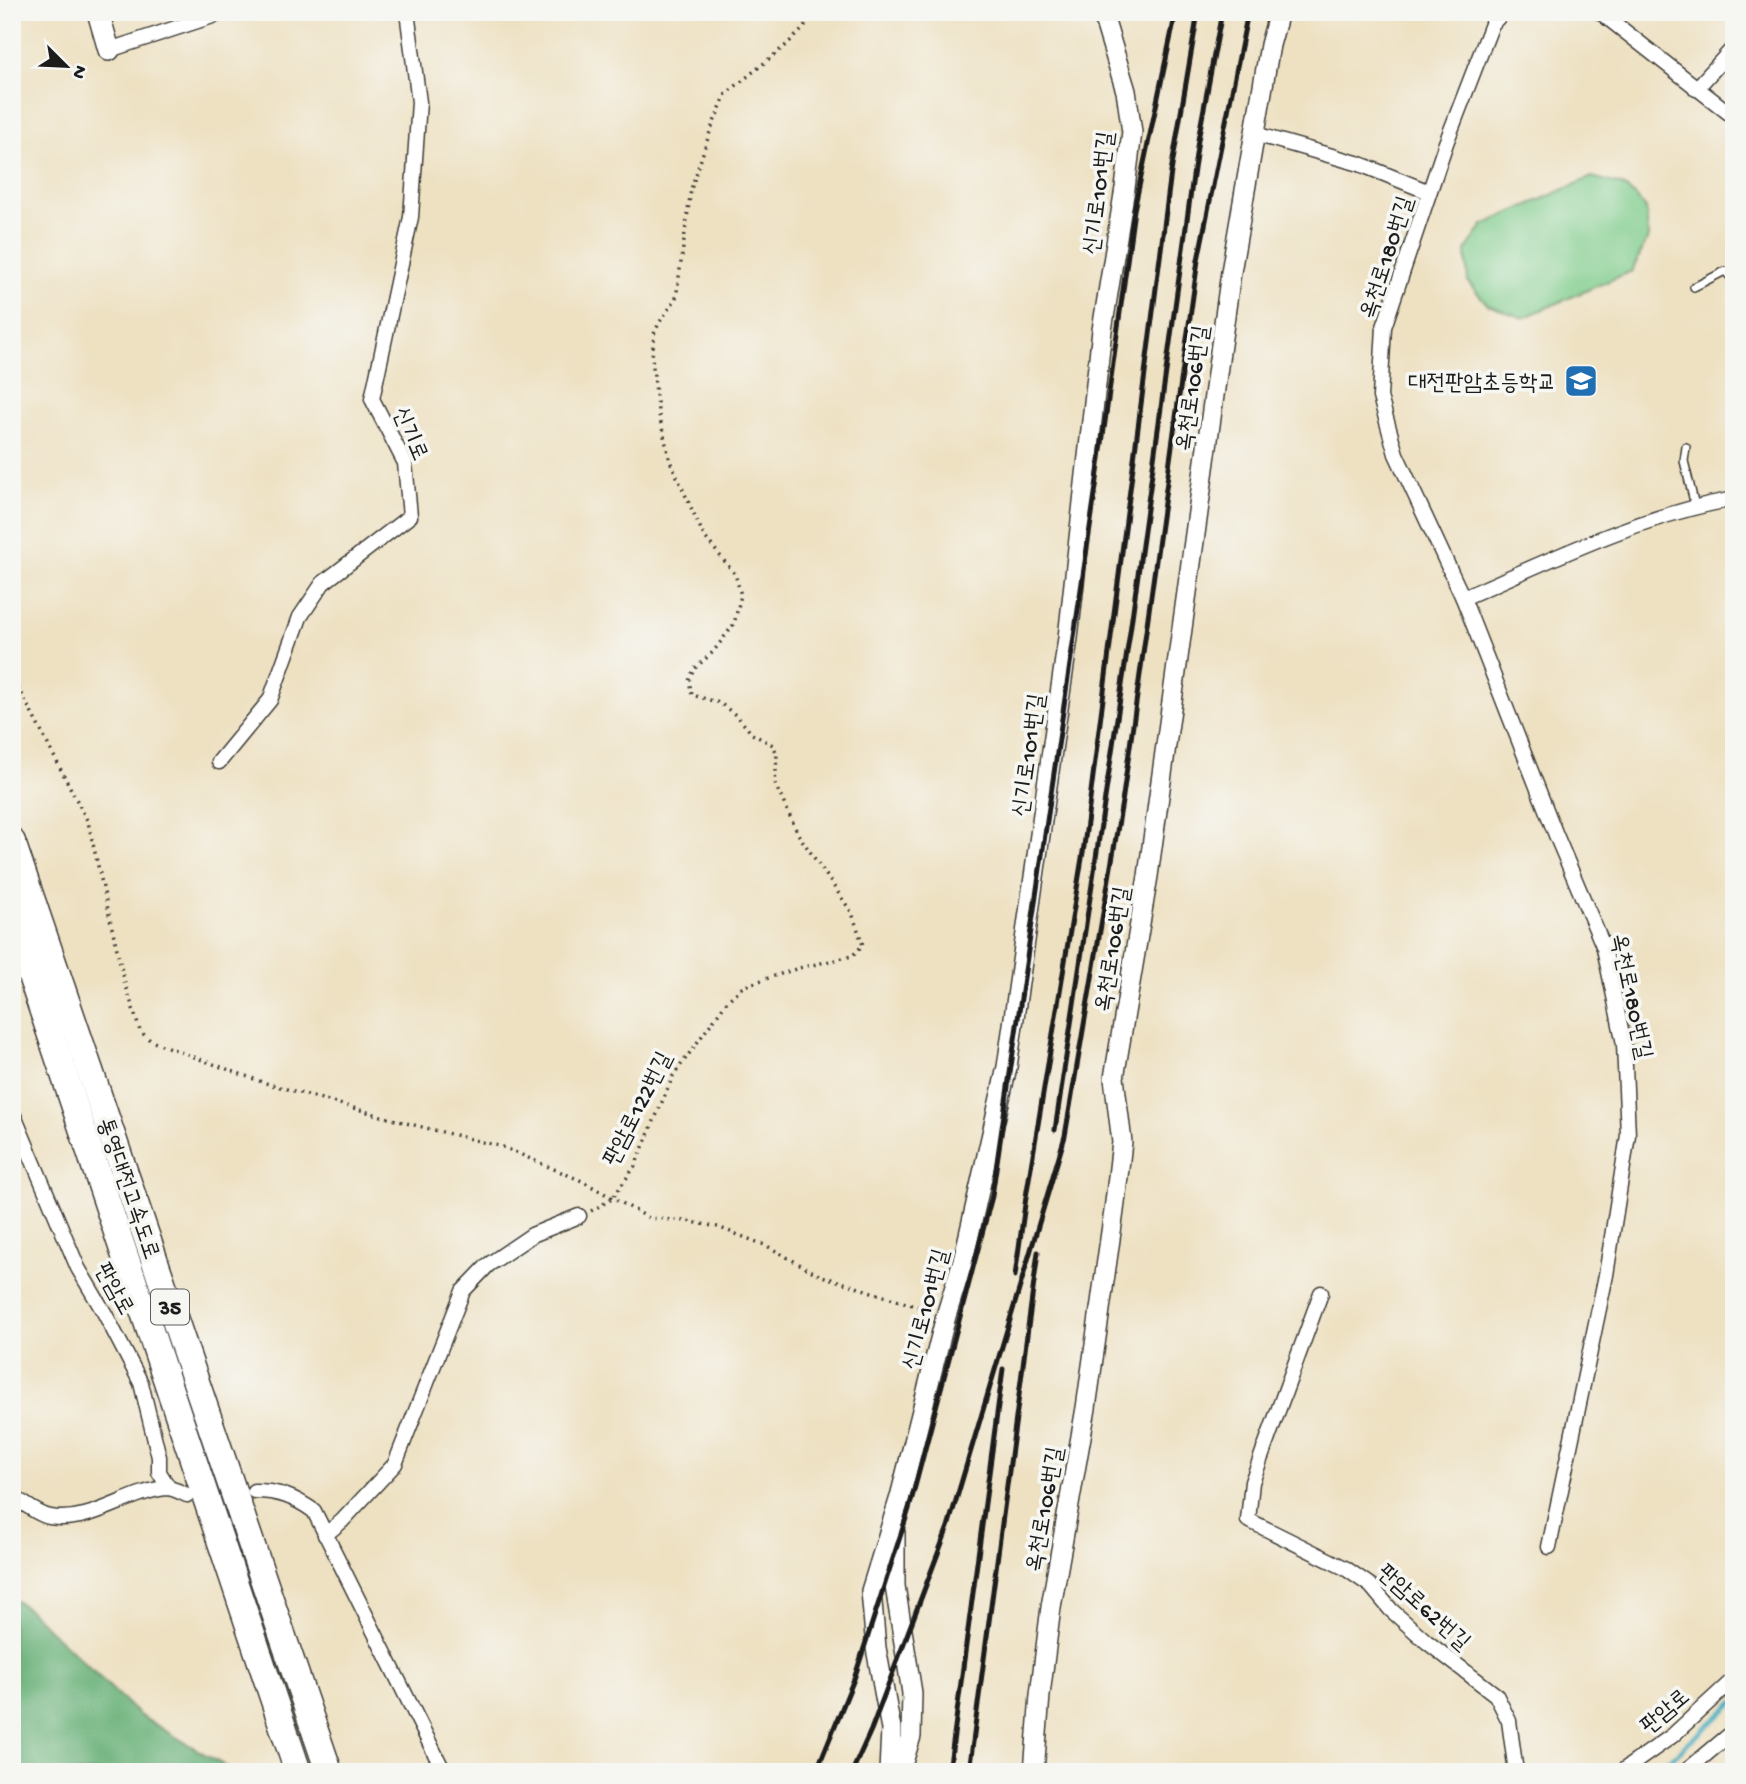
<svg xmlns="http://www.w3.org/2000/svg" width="1746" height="1784" viewBox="0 0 1746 1784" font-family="'Gochi Hand','Poor Story',sans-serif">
  <rect width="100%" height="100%" fill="#f6f6f2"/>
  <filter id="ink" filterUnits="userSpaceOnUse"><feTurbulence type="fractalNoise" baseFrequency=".0143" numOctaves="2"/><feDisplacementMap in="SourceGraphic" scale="14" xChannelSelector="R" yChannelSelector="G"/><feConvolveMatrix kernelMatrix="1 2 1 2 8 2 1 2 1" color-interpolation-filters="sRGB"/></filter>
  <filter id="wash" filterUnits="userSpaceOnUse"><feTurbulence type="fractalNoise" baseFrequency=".00686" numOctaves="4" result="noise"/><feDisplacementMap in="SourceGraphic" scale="28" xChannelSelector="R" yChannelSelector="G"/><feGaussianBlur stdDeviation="1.57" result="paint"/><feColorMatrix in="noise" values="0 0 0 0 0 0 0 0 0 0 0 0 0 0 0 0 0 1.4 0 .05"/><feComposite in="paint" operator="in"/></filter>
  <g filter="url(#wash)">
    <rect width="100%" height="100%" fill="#eee1c2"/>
    <polygon fill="#7fcc8b" stroke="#4e7454" stroke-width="2" points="1592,177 1624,186 1646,208 1648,238 1632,271 1523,318 1488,305 1468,282 1466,251 1483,225"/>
    <polygon fill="#67b077" stroke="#42664a" stroke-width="2" points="12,1598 28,1609 139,1715 235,1772 12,1772"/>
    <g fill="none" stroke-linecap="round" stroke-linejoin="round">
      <polyline stroke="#42adc1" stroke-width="5" points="1656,1772 1734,1702"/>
    </g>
  </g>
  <g filter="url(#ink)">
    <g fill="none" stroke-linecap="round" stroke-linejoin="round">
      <defs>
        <g id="service">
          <polyline points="1694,287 1725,271 1734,281"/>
          <polyline points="1686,447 1684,461 1695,506"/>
        </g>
        <g id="minor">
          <polyline points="1503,12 1492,24 1446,143 1384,327 1380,397 1396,454 1463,598 1556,835 1604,948 1624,1044 1628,1135 1606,1275 1549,1547"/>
          <polyline points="1600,12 1734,117"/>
          <polyline points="109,50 225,12"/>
          <polyline points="1696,89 1734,47"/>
          <polyline points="1255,134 1360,164 1429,192"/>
          <path d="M1463,598C1551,560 1638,516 1734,499"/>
          <polyline points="219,762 270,700 300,617 323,583 410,516 405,463 372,399 411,217 419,102 407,12"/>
          <polyline points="12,1111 78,1268 105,1314 141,1383 159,1457 159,1472 169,1488"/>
          <polyline points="1321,1293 1252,1482 1248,1520 1345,1568 1371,1586 1391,1610 1427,1642 1496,1695 1509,1721 1516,1772"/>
          <path d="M254,1491C279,1491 294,1497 314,1511L444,1772"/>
          <path d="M12,1496C24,1503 38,1515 50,1517C92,1524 127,1492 166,1488C173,1488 180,1492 187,1495"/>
          <polyline points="325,1535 342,1521 395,1464 463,1291 488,1265 532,1235 579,1216"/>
          <polyline points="1621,1772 1672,1736 1734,1679"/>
          <polyline points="1685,1772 1734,1731"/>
        </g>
        <g id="tertiary">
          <polyline points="895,1533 895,1586 912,1693 911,1736 900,1772"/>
          <polyline points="889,1772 891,1729 876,1648 871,1591 900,1497 946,1316 964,1257 1007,1067 1068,638 1102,330 1125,188 1132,132 1126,91 1102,12"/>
          <polyline points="1034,1772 1040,1695 1051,1607 1086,1408 1114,1211 1122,1142 1114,1078 1148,876 1231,272 1270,45 1279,12"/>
        </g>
        <polyline id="secondary" points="98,12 109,50"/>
        <g id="motorway">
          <polyline points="12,842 329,1772"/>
          <polyline points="12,919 298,1772"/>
        </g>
      </defs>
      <use href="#service" stroke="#3c3a35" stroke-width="10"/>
      <use href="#minor" stroke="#3c3a35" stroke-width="17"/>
      <use href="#tertiary" stroke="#3c3a35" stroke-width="22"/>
      <use href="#secondary" stroke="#3c3a35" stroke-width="24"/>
      <use href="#motorway" stroke="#3c3a35" stroke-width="29"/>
      <g stroke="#3c3a35" stroke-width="3.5" stroke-dasharray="2 5" stroke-linecap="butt">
        <polyline points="12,675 88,822 124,980 140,1031 151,1041 262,1082 406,1123 503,1147 582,1181 649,1218 686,1221 718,1227 767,1246 819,1275 931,1311"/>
        <polyline points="591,1211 612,1199 635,1166 673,1076 728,1000 744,986 799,968 852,956 863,945 852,913 798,834 775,784 777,754 773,745 752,734 738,717 720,703 692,695 689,681 694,669 713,652 734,624 741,595 735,574 704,536 670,461 658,411 652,358 654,334 659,323 676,299 691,189 711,129 726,94 785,46 804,28 811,12"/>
      </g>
      <use href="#service" stroke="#fff" stroke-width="7"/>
      <use href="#minor" stroke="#fff" stroke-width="14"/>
      <use href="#tertiary" stroke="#fff" stroke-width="19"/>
      <use href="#secondary" stroke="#fff" stroke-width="21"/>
      <use href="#motorway" stroke="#fff" stroke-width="26"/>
      <g stroke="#1c1c1c" stroke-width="5">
        <polyline points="1055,1130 1130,632 1198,140 1222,12"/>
        <polyline points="1015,1276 1026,1197 1084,846 1171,172 1198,12"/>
        <polyline points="816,1772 854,1679 909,1509 992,1196 1097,480 1134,210 1176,12"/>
        <polyline points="852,1772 871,1730 948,1527 1065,1136 1123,796 1198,260 1248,12"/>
        <polyline points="949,1772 1003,1369"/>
        <polyline points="969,1772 1038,1252"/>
      </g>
    </g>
  </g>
  <defs>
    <symbol id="school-square" viewBox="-11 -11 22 22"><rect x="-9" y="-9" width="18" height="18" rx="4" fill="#1f6fb2" stroke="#f6f6f2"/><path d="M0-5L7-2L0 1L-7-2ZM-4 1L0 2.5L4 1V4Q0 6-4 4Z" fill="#fff"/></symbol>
  </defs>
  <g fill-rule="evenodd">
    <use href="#school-square" x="1562" y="362" width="38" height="38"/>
  </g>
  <g text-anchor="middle" stroke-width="7" stroke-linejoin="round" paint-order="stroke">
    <rect fill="#f6f6f2" stroke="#5d5d5c" stroke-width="2" x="151" y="1289.5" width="38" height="35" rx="5"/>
    <g font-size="21" font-weight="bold" fill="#1c1c1c">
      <text x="170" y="1314">35</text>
    </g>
    <g font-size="23" fill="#1c1c1c" stroke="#f6f6f2">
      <text transform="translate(1097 193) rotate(-83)" y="8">신기로101번길</text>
      <text transform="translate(1385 257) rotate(-72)" y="8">옥천로180번길</text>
      <text transform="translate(1191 388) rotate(-82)" y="8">옥천로106번길</text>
      <text transform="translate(412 433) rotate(67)" y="8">신기로</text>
      <text transform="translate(1027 755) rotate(-82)" y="8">신기로101번길</text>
      <text transform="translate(1111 949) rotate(-81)" y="8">옥천로106번길</text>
      <text transform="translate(1633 996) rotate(78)" y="8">옥천로180번길</text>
      <text transform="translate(636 1108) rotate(-63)" y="8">판암로122번길</text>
      <text transform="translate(130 1188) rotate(71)" y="8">통영대전고속도로</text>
      <text transform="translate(116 1288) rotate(61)" y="8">판암로</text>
      <text transform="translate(924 1309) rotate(-75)" y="8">신기로101번길</text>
      <text transform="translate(1043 1509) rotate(-80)" y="8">옥천로106번길</text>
      <text transform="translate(1425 1606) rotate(42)" y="8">판암로62번길</text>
      <text transform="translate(1664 1710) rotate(-40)" y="8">판암로</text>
    </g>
    <g font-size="23" fill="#1c1c1c" stroke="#f6f6f2" text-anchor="end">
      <text x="1556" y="389">대전판암초등학교</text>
    </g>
  </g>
  <rect width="1746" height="1784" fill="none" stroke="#f6f6f2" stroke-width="42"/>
  <g transform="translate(66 66) rotate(114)" stroke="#f6f6f2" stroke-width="5" paint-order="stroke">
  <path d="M0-5L12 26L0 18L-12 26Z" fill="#1c1c1c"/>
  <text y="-10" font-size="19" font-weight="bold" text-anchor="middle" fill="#1c1c1c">N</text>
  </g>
</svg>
